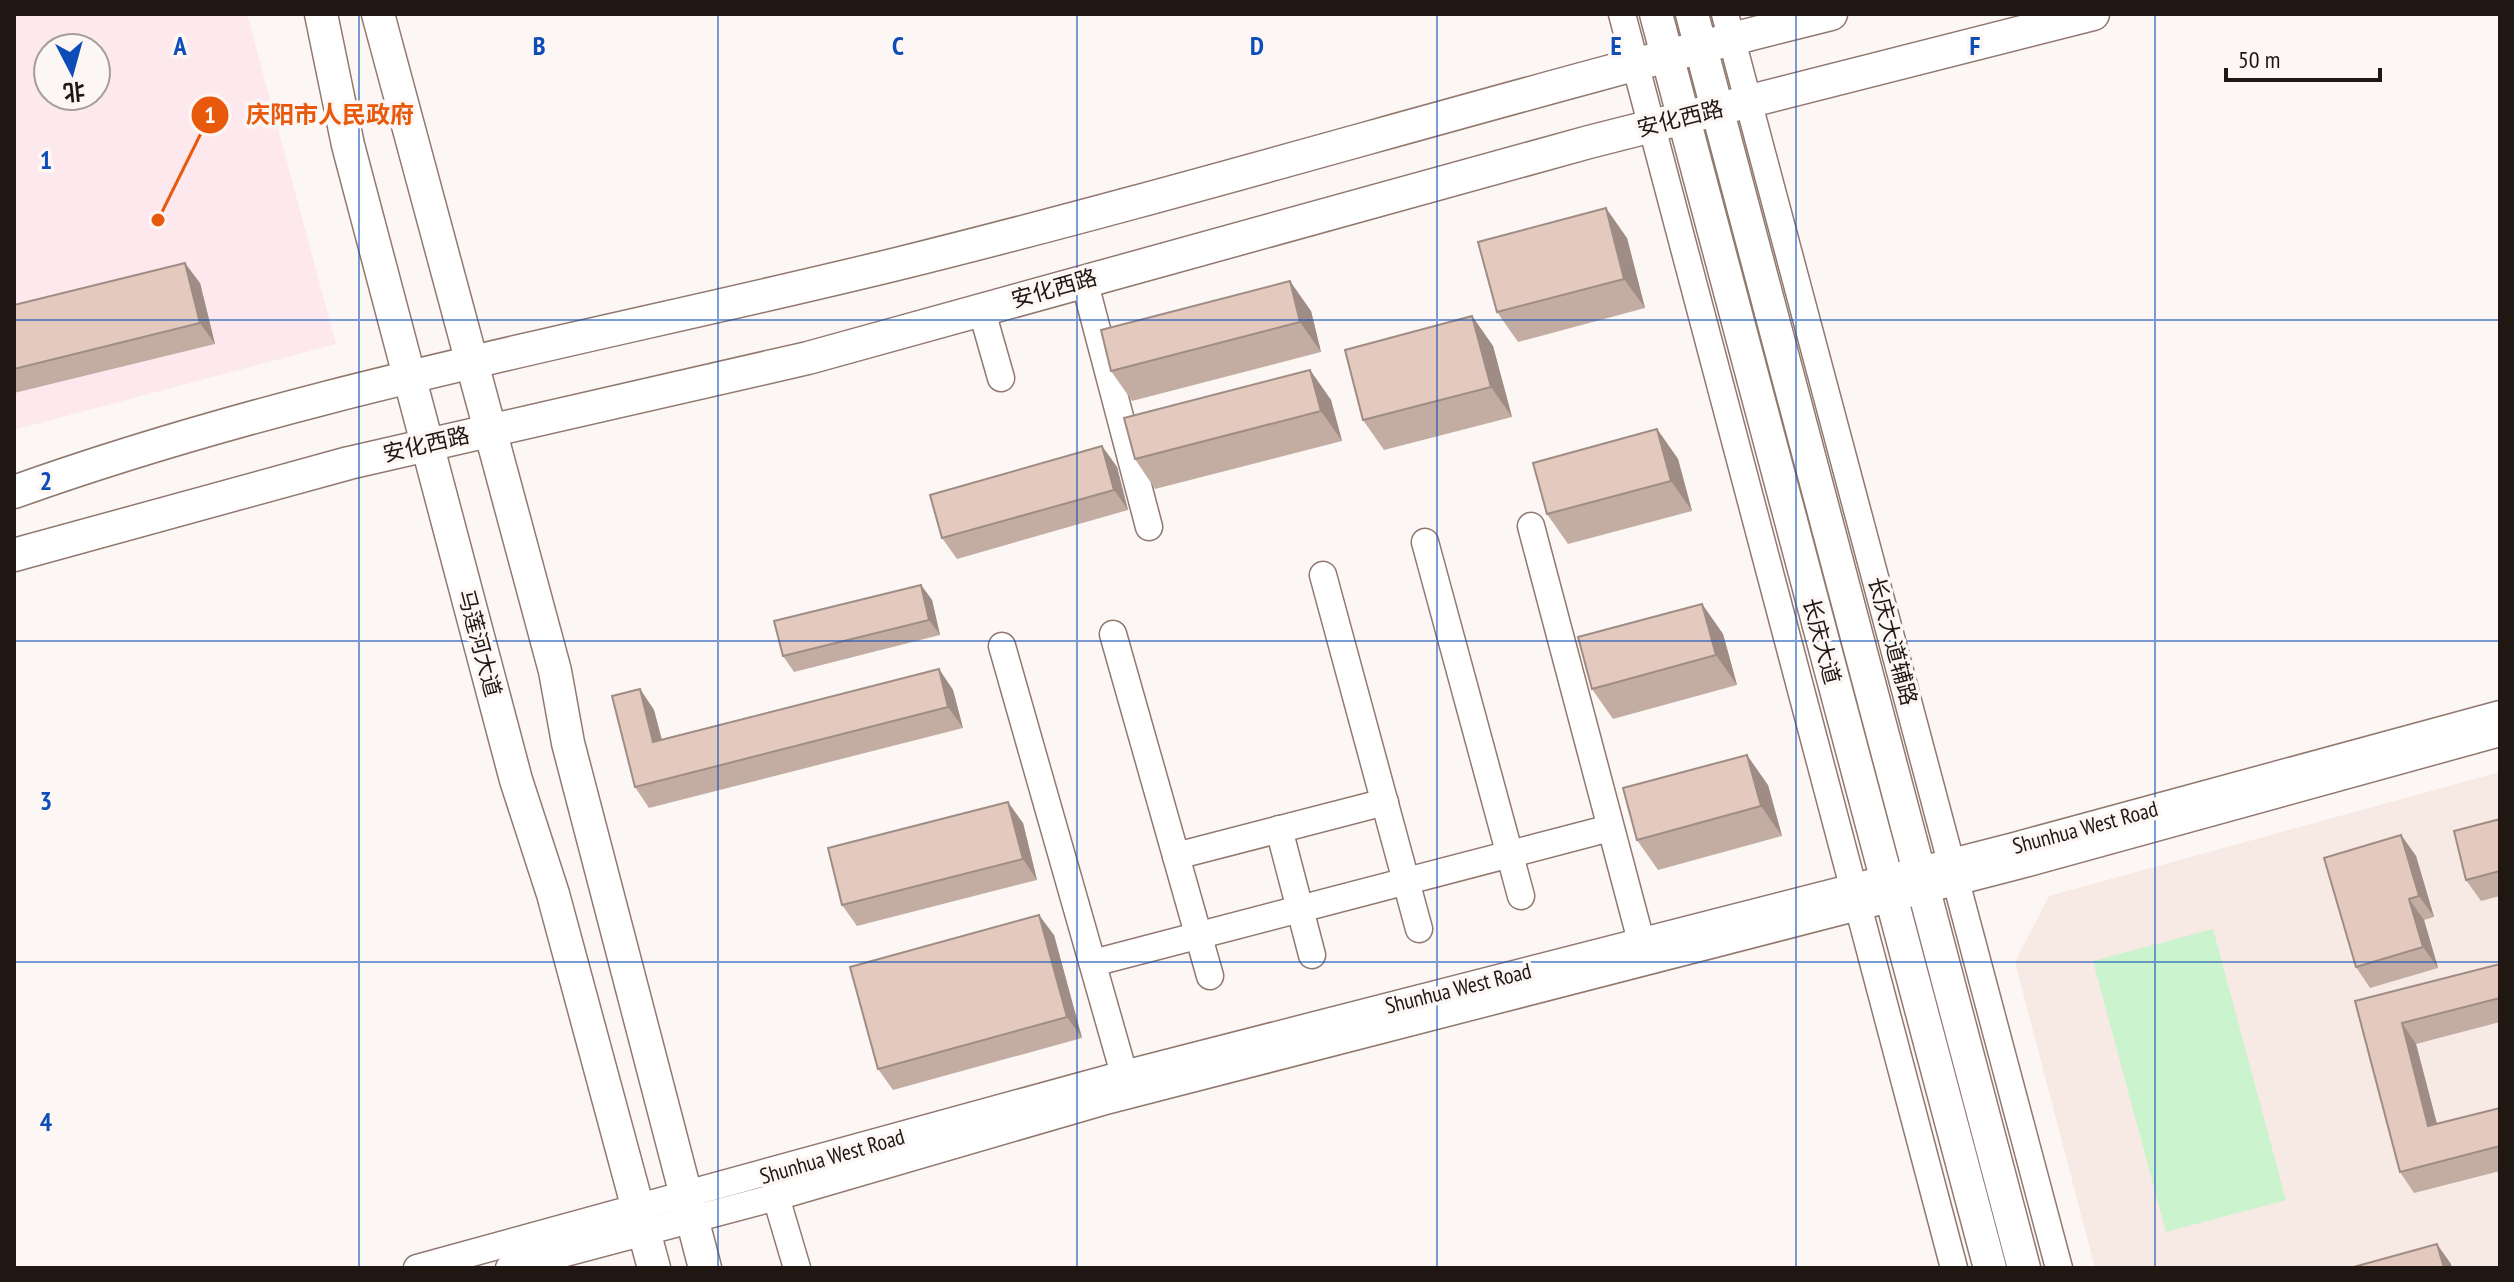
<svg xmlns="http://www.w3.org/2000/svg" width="2514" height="1282" viewBox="0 0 2514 1282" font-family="'PT Sans Narrow','Noto Sans SC',sans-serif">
  <rect width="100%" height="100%" fill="#fcf7f4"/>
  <path fill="#fde8ee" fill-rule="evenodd" d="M14,14H247L336,344L14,430ZM48,48H96V96H48Z"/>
  <polygon fill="#f7e9e3" points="2500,772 2500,1268 2095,1268 2015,962 2049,896"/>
  <polygon fill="#cbf3ce" points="2213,929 2286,1200 2166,1232 2093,961"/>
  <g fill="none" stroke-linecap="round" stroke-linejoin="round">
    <defs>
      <g id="minor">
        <polyline points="1622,14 1954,1268"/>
        <polyline points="1725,14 2059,1268"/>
        <polyline points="1084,280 1149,527"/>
        <polyline points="981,308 1001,378"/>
        <polyline points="1531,526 1641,941"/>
        <polyline points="1425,542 1521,896"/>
        <polyline points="1323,575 1419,929"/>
        <polyline points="1113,634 1210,976"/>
        <polyline points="1002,646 1124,1074"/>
        <polyline points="1279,829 1312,955"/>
        <polyline points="1176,856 1385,802"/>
        <polyline points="1093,963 1610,828"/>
        <polyline points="776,1197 797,1268"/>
        <polyline points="417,1268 1124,1074 2014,846 2500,714"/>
        <polyline points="509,1268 776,1197 1102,1102 2021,865 2500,733"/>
      </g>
      <g id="major">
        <polyline points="321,14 348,145 516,780 553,894 654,1268"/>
        <polyline points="378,14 555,671 568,743 705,1268"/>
        <polyline points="1656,14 1990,1268"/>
        <polyline points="1692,14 2024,1268"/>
        <path d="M14,492C302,389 604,336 901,263C1212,186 1520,91 1831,14"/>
        <polyline points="14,555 349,463 808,358 1589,142 2093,14"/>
      </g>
    </defs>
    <use href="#minor" stroke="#91796f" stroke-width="29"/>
    <use href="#major" stroke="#91796f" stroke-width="35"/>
    <use href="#minor" stroke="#fff" stroke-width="26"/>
    <use href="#major" stroke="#fff" stroke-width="32"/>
  </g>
  <g fill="#c3ada3">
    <polygon points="1627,238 1645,308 1518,342 1497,312"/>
    <polygon points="200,283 215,344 14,393 14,305"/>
    <polygon points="1311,311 1321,352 1132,401 1111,371"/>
    <polygon points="1472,316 1493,346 1512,417 1384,450 1363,420"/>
    <polygon points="1310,370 1331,400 1342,441 1155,489 1135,459"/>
    <polygon points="1657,429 1678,459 1692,511 1568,544 1547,514"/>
    <polygon points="1102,446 1117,467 1128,510 957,559 942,538"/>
    <polygon points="921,585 932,600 940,635 794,672 783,656"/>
    <polygon points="1702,604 1723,634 1737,685 1613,719 1592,689"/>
    <polygon points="939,669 953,690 963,728 649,808 635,787 640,689 654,710 662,739"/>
    <polygon points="1768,785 1782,836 1658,870 1637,840"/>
    <polygon points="2500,819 2500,896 2481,901 2466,880"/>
    <polygon points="1023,823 1037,880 857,926 842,905"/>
    <polygon points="2401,835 2416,856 2434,917 2424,920 2438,968 2370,988 2356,967"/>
    <polygon points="1054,935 1082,1038 893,1090 878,1069"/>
    <polygon points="2500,964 2500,1022 2416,1044 2437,1124 2500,1108 2500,1171 2414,1193 2400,1172 2355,1001"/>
  </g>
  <g fill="#9f8d85">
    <polygon points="1606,208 1627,238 1645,308 1624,279"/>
    <polygon points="185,263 200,283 215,344 200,323"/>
    <polygon points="1290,281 1311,311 1321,352 1300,322"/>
    <polygon points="1472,316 1493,346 1512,417 1491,387"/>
    <polygon points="1310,370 1331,400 1342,441 1321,411"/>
    <polygon points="1657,429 1678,459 1692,511 1671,481"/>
    <polygon points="1102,446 1117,467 1128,510 1114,490"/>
    <polygon points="921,585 932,600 940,635 929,620"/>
    <polygon points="1702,604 1723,634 1737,685 1716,655"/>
    <polygon points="939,669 953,690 963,728 948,707"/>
    <polygon points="640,689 654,710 667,762 653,742"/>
    <polygon points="1747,755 1768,785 1782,836 1761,806"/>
    <polygon points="1008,802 1023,823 1037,880 1023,859"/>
    <polygon points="2401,835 2416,856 2434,917 2419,896"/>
    <polygon points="2409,899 2424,920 2438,968 2423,947"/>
    <polygon points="1039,915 1054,935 1082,1038 1067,1017"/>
    <polygon points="2402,1023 2416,1044 2443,1147 2428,1126"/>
    <polygon points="2437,1244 2451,1264 2452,1268 2444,1268"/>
  </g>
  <g fill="#e3c9be" stroke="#9f8d85" stroke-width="2">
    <polygon points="1606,208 1624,279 1497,312 1478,242"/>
    <polygon points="185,263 200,323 14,369 14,305"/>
    <polygon points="1290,281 1300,322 1111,371 1101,330"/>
    <polygon points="1472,316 1491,387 1363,420 1345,350"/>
    <polygon points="1310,370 1321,411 1135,459 1124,418"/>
    <polygon points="1657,429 1671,481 1547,514 1533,463"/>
    <polygon points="1102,446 1114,490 942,538 930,495"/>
    <polygon points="921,585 929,620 783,656 774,621"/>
    <polygon points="1702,604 1716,655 1592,689 1578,637"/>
    <polygon points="939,669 948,707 635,787 612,696 640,689 653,742"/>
    <polygon points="1747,755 1761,806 1637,840 1623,788"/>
    <polygon points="1008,802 1023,859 842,905 828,848"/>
    <polygon points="2500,819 2500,871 2466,880 2454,831"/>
    <polygon points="2401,835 2419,896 2409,899 2423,947 2356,967 2324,858"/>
    <polygon points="1039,915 1067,1017 878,1069 850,967"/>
    <polygon points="2500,964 2500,998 2402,1023 2428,1126 2500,1108 2500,1146 2400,1172 2355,1001"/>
    <polygon points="2437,1244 2444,1268 2350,1268"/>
  </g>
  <path fill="none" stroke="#0e4cb7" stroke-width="2" stroke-opacity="0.55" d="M359,14V1268M718,14V1268M1077,14V1268M1437,14V1268M1796,14V1268M2155,14V1268M14,320H2500M14,641H2500M14,962H2500"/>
  <g text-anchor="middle" stroke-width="7" stroke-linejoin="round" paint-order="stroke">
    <g font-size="22" fill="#201713" stroke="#fcf7f4">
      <text transform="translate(1680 118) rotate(-14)" y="8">安化西路</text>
      <text transform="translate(1054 288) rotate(-16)" y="8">安化西路</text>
      <text transform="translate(426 444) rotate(-13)" y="8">安化西路</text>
      <text transform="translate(1822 641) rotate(75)" y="8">长庆大道</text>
      <text transform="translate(1893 641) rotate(75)" y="8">长庆大道辅路</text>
      <text transform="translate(480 643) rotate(75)" y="8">马莲河大道</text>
      <text transform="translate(2085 827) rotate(-15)" y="8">Shunhua West Road</text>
      <text transform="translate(1458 988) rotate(-14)" y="8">Shunhua West Road</text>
      <text transform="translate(832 1156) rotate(-16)" y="8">Shunhua West Road</text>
    </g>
  </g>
  <g font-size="26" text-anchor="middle" font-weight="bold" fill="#0e4cb7" stroke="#fcf7f4" stroke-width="7" stroke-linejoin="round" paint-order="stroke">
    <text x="180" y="55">A</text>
    <text x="539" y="55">B</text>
    <text x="898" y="55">C</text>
    <text x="1257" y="55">D</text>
    <text x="1616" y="55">E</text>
    <text x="1975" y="55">F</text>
    <text x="46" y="169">1</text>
    <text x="46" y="490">2</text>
    <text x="46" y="810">3</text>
    <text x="46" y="1131">4</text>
  </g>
  <path fill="none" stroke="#e8590c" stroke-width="3" d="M158 220L210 115"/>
  <g fill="#e8590c" stroke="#fcf7f4" stroke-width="3">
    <circle cx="158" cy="220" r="8"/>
    <circle cx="210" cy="115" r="20"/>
  </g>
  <g font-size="24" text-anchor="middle" font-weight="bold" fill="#fff">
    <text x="210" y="123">1</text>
  </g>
  <g font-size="24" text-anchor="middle" font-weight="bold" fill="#e8590c" stroke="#fcf7f4" stroke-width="7" stroke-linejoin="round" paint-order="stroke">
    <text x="330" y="123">庆阳市人民政府</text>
  </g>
  <rect width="2514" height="1282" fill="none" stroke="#201713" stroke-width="32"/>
  <g transform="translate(72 72) rotate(174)"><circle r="38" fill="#fcf7f4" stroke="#a49d9a" stroke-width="2"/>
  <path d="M0-6L14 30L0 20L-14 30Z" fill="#0e4cb7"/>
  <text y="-12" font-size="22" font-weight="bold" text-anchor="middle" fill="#201713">北</text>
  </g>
  <path d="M2226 68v12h154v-12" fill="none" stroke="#201713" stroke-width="4"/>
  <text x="2238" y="68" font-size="24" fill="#201713" stroke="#fcf7f4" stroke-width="6" paint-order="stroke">50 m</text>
</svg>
